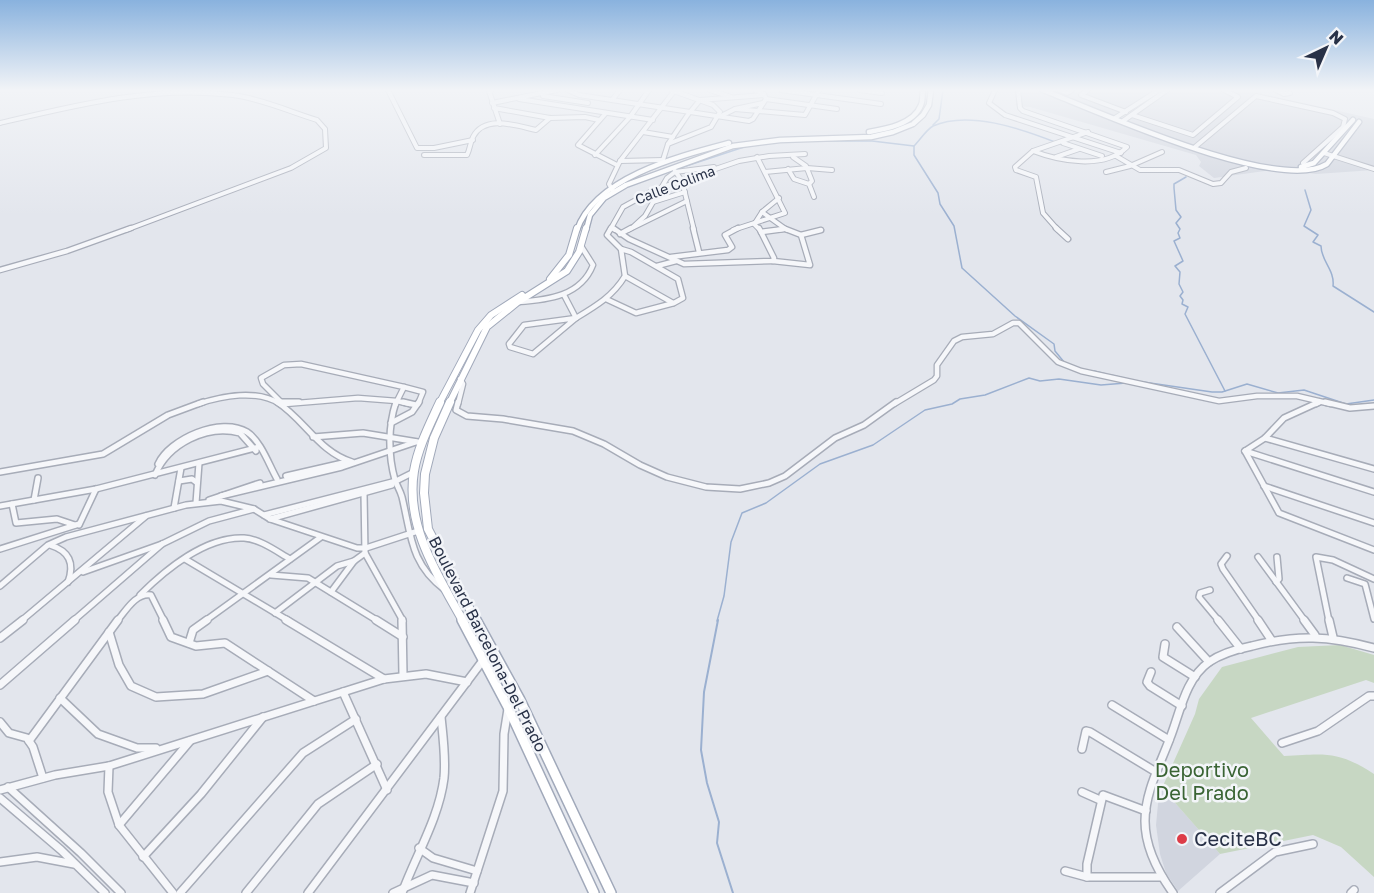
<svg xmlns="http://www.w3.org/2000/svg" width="1374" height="893" viewBox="0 0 1374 893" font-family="'Golos Text',sans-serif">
  <rect width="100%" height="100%" fill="#e3e6ed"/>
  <g fill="#d1d5df">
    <polygon points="1015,90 1245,90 1374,119 1374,170 1316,174 1279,169 1214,178 1199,166 1201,162 1196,155 1030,107 1016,106"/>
    <polygon points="1162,788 1220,854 1178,891 1166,873 1160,854 1156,825 1158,804"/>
  </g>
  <path fill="#c7d7c3" d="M1340,645L1374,655V683L1366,680L1251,718L1284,756C1325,754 1337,750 1374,774V877L1341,847L1313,835L1220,854L1162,788L1195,714L1199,699L1222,667L1298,647Z"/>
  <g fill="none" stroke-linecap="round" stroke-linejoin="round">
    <g stroke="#9bb0d0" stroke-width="1.5">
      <polyline points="933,125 939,119 943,90"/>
      <polyline points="808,141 872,141 914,146"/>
      <polyline points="778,142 789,142"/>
      <path d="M1055,142C1022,129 968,110 933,126C926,130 920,140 914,146V155L938,193L940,204L954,226L962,268L1015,316L1054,344L1055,351L1064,362"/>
      <polyline points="677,169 747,146"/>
      <polyline points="1186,177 1174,184 1174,188 1176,210 1181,217 1176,223 1180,229 1178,233 1180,238 1174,241 1183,261 1175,266 1180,272 1179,284 1183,292 1180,296 1183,300 1182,304 1188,307 1185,314 1225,391"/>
      <path d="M1305,190L1311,210L1304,226L1318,235L1313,242L1321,246C1321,261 1335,270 1333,286L1374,312"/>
      <polyline points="1094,371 1106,374"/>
      <polyline points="1111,375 1136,381"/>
      <polyline points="1143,382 1212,392 1222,392 1247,384 1278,393 1304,390 1346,404 1374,400"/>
      <polyline points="717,621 724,596 731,542 742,513 766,503 820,464 873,445 925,410 952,404 960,399 985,395 1029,378 1040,381 1059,379 1101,385 1126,383"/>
    </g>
    <polyline stroke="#9bb0d0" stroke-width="2" points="718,620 704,692 701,750 707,783 719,822 717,843 733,893"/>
    <defs>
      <g id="minor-far3">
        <polyline points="388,90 417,148 434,148 473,140"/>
        <polyline points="491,90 489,91 500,124"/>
        <polyline points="568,90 579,95 749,121 753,119 766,99 764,94 755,90"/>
        <polyline points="710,90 731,97"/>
        <polyline points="781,90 881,104"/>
        <polyline points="860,90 882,93"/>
        <polyline points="995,90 989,103 1005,115 1121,153"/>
        <path d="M1018,90L1020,108L1023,111L1127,147C1104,170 1059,161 1033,151"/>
        <polyline points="1059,90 1067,93 1072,90"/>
        <polyline points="1088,90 1081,95 1126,112"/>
        <polyline points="1276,90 1284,94 1290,93"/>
        <polyline points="543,96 588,103"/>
        <polyline points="519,99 653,120"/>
        <polyline points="766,99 837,109"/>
        <polyline points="612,100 620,90"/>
        <polyline points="492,103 557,90"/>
        <polyline points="494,108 550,118 585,117 599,120"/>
        <polyline points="735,109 805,115 819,90"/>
        <polyline points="691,111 700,100 764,95"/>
        <polyline points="606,113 578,145 617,165"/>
        <polyline points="1132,115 1193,135 1238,97 1224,90"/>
        <polyline points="721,116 735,109 763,103"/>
        <polyline points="1115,118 1159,90"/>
        <polyline points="1123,121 1167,90"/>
        <path d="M0,123C76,105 154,85 233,95C259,98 291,112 317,120L325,129L326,148L291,168L126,230"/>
        <polyline points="643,132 673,137"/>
        <polyline points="1063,143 1102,156"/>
        <polyline points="668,144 689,113"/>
        <polyline points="1195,147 1256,96 1333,113 1345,119 1343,127 1303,163"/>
        <polyline points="1324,153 1374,169"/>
        <path d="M424,155H467C470,149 470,143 473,137C485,114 517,126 536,130L550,118"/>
        <polyline points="595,155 630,117 649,90"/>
        <polyline points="1116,156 1140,170 1179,170 1213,184 1221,183 1231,172 1246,168"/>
        <polyline points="793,157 806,166 812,181 809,184"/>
        <polyline points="1056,157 1079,149"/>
        <polyline points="663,160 668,144 711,127 720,112 713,105 671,90"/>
        <polyline points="620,161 663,160"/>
        <polyline points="788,169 794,179 809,184 814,197"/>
        <polyline points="675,171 682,181 694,230"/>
        <polyline points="765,172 807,168 832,170"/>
        <polyline points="1106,172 1130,166 1162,152"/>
        <polyline points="613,191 609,184 620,161 675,90"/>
        <polyline points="653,202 685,192"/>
        <polyline points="762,212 787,230"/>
        <polyline points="755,223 762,212 779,198"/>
        <polyline points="754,224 760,230"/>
        <polyline points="633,227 645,216 667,178 675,172 714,167"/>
        <polyline points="612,228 615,230"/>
        <polyline points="610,230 623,207 654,190 739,161 769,156 805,154"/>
        <polyline points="628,230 687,201"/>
        <polyline points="733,230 785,213 757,157"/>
        <polyline points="777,230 784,229"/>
        <polyline points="1058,230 1043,213 1036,177 1016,170 1015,167 1033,151 1088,132"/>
      </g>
      <g id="minor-far2">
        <polyline points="613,228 629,239 684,264 773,261 774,258 759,228"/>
        <polyline points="693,228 699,252"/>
        <polyline points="1056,228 1068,239"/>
        <polyline points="761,232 784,229"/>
        <polyline points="620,234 631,228"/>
        <polyline points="801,235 821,230"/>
        <polyline points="671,257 728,250 732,247 725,235 738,228"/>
        <polyline points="773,261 810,265 801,235 783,228"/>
        <polyline points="657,266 676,261"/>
        <polyline points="0,270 67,251 131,228"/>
        <polyline points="625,276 673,303"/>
        <polyline points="564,295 576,318"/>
        <polyline points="606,299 636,313 674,303 683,298 678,279 631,252 621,249"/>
        <path d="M518,302C548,300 581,296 593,265L581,246"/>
        <polygon points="576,318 533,354 510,347 509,344 524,325"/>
        <path d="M576,318C596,306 613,296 625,276L621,249L607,235L611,228"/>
        <polyline points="404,387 423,392 418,404"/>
        <polyline points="397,401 410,404"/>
        <path d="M198,404C222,396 257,389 280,404"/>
        <polyline points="283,404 263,384 261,378 284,365 301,364 404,387 397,401"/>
        <polyline points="285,404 358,398 397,401"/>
        <polyline points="396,404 397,401"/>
        <polyline points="458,404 463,384 460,379"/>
        <polyline points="894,404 934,380 937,376 937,365 954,341 962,337 993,334 1013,323 1019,323 1058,362 1081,371 1219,401 1257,396 1297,396 1331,404"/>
        <polyline points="1316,404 1320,402"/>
      </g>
      <g id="minor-far1">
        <path d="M277,402C305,420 319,452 352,462"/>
        <polyline points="281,402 299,402"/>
        <path d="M396,402C388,426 388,455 395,480C397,486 400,490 402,497C411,534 410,564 445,590"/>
        <polyline points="403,402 416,405"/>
        <polyline points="458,402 456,410 467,416 503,419 573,431 604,444 640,465 667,477 706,487 740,489 769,483 785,476 835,438 864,425 896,402"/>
        <polyline points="1325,402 1350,408 1374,406"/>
        <polyline points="391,423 412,412 419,402"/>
        <polyline points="313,437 363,433 418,442"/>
        <polyline points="1265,438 1374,469"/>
        <polyline points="1245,451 1279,513 1374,550"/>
        <polyline points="1245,451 1374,492"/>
        <polyline points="1245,451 1265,438 1284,418 1319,402"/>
        <path d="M158,464C169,439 221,416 247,432C261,441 269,465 277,479"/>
        <polyline points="0,472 103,454 168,415 203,402"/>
        <path d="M155,475C168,444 207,424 240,433L256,451"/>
        <polyline points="286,476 347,462"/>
        <polyline points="179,481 192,479 196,482"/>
        <polyline points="1264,486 1374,523"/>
        <polyline points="364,493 365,553 403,621"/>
        <polyline points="221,496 342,467 416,442"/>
        <polyline points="34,500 38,478"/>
        <polyline points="209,500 260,483"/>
        <polyline points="196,503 199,463"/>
        <polyline points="12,504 16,523 57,519 75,525"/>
        <polyline points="0,506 96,489 259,447"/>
        <polyline points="174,508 181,468"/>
        <polyline points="264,515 396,481 414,472"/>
        <polyline points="270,519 392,485"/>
        <polyline points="79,525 96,489"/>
        <path d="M50,545C69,551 75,563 68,582"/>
        <polyline points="0,549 79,524"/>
        <polyline points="1227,556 1221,564 1223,569 1259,621"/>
        <polyline points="1258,557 1305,621"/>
        <polyline points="185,559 289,621"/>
        <polyline points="83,572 162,544 209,521 254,509"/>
        <polyline points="271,575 308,578 378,621"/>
        <polyline points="1347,578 1365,584 1374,619"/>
        <polyline points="1276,582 1279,579 1277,557"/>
        <polyline points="0,586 48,545 66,537 186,505 221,501 254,509 270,519 357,548 366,548 418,531"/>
        <polyline points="1210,590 1200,593 1199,597 1219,621"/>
        <polyline points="331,592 354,561 365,553"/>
        <path d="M140,595C165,570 206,536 244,538C260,539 276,551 290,559"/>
        <polyline points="275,613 337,566 354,561"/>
        <polyline points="21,621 146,516"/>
        <polyline points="73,621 162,544"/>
        <path d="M117,621C125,612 136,592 151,595L164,621"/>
        <polyline points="205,621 321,537"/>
        <polyline points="1329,621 1316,557 1333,560 1374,579"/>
      </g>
      <g id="minor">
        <polyline points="163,620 171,637 196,646 225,643 314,701"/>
        <polyline points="286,620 384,679"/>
        <polyline points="376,620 403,637"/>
        <polyline points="402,620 403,675"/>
        <polyline points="1218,620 1241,649"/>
        <polyline points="1258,620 1272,641"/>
        <polyline points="1304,620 1315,635"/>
        <polyline points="1329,620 1333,637"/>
        <polyline points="1177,627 1209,662"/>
        <polyline points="109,632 119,665 131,686 156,697 203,694 268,671"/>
        <polyline points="0,638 23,620"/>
        <polyline points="189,643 193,630 207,620"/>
        <polyline points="1165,644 1163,657 1195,677"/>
        <polyline points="1151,672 1147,682 1150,686 1182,706"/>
        <polyline points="0,685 75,620"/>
        <polyline points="343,692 387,790"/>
        <polyline points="60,698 98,734 137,748 156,748"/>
        <polyline points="1112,705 1169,740"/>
        <polyline points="0,722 9,733 27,738 33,747 43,778"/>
        <polyline points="29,741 118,620"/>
        <polyline points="1282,743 1318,731 1369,696 1374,696"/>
        <polyline points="1082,749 1086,731 1090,732 1156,772"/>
        <polyline points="109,766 108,792 119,825 173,893"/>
        <polyline points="8,787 81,853 121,893"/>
        <polyline points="0,790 55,775 109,766 384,679 426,674 467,682"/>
        <polyline points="1082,792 1100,800"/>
        <polyline points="0,798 61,850 105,893"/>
        <polyline points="119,825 190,741"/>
        <polyline points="419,848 433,858 477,871"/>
        <polyline points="143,857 201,794 263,717"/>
        <polyline points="0,862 37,857 74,864"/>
        <polyline points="1065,871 1087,877 1162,877"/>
        <polyline points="1087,877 1087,864 1103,795 1146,811"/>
        <polyline points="180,893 303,753 356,719"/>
        <polyline points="246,893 318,804 377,764"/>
        <polyline points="308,893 484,659"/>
        <polyline points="393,893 432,875 474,883"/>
        <path d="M402,893C416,855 439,818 444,778C446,758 443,737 441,717"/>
        <polyline points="470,893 503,791 504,734 508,709"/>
        <path d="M1173,893C1158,872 1145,848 1145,821C1145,792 1160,765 1170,738C1180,713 1185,679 1209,662C1222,653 1237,649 1252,646C1297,634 1329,636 1374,648"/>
        <polyline points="1220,893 1275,852 1313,844"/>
        <polyline points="1351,893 1354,890"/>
      </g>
      <g id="major-far3">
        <path d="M1043,90C1097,111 1279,194 1327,164L1359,122"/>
        <path d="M869,132C886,129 914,124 921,105C923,101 922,95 923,90"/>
        <polyline points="1301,167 1314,163 1353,120"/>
        <path d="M577,230C595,177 680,156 729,143"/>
        <polyline points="586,230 590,215 604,198 626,185 733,146 780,140 871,137 893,132 913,124 923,115 929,105 931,90"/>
      </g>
      <g id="major-far2">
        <polyline points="550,279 569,255 577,228"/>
        <polyline points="439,404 478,330 491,315 522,295"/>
        <polyline points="449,404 487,327 518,302 567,271 579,252 586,228"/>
      </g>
      <g id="major-far1">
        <path d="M440,402C430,424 418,447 414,471C405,526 438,576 463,621"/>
        <polyline points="450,402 434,438 425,474 424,493 428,529 476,621"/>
      </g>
      <g id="major">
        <polyline points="462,620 508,707 594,893"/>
        <polyline points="476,620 520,700 611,893"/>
      </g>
    </defs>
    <use href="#minor-far3" stroke="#a7acb8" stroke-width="6"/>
    <use href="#minor-far2" stroke="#a7acb8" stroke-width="7"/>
    <use href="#minor-far1" stroke="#a7acb8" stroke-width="8"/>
    <use href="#minor" stroke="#a7acb8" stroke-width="10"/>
    <use href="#major-far3" stroke="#a1a9ba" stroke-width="7"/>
    <use href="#major-far2" stroke="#a1a9ba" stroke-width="8"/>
    <use href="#major-far1" stroke="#a1a9ba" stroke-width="10"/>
    <use href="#major" stroke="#a1a9ba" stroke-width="12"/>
    <use href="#minor-far3" stroke="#f6f7fa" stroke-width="4"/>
    <use href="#minor-far2" stroke="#f6f7fa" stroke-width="4.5"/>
    <use href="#minor-far1" stroke="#f6f7fa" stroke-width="5"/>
    <use href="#minor" stroke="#f6f7fa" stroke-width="7"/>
    <use href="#major-far3" stroke="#fff" stroke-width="4.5"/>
    <use href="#major-far2" stroke="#fff" stroke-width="6"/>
    <use href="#major-far1" stroke="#fff" stroke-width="8"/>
    <use href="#major" stroke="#fff" stroke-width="9"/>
  </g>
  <linearGradient id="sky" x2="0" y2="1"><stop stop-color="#89b2de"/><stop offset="0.42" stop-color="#f2f4f7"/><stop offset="1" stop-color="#f2f4f7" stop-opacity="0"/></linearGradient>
  <rect width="1374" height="215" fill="url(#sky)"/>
  <circle fill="#dd3c48" stroke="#f3f5f9" stroke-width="2" cx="1182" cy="839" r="6"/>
  <g text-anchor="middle" stroke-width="5" stroke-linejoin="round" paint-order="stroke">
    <g font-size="14" fill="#283147" stroke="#f3f5f9">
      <text transform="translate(675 185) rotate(-21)" y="5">Calle Colima</text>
    </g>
    <g font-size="16" fill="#283147" stroke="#f3f5f9">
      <text transform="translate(488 644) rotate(63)" y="6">Boulevard Barcelona-Del Prado</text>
    </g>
    <g font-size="20" fill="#3a6434" stroke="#f3f5f9">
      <text x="1202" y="777">Deportivo<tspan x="1202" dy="23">Del Prado</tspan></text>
    </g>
    <g font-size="20" fill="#283147" stroke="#f3f5f9" text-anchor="start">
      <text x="1194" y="846">CeciteBC</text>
    </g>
  </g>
  <g transform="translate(1326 48) rotate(44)" stroke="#f3f5f9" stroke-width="4.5" paint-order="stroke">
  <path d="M0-4.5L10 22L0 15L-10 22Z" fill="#283147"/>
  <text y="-9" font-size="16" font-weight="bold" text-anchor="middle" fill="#283147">N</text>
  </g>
</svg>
